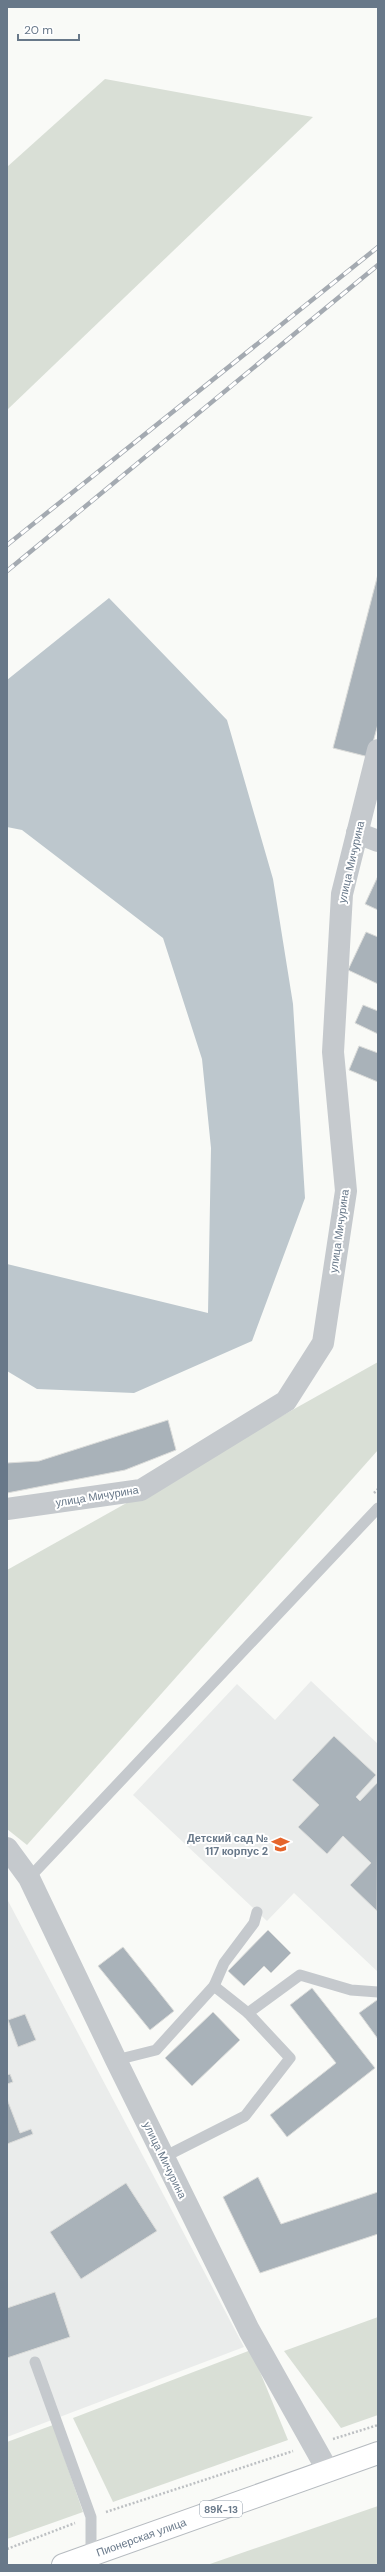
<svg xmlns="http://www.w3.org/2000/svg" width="385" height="2572" viewBox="0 0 385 2572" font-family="'DM Sans',sans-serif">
  <rect width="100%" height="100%" fill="#f9faf7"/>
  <g fill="#eaeceb">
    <polygon points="311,1681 378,1744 378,1972 294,1893 267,1921 133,1795 237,1684 275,1720"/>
    <polygon points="7,1899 244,2347 7,2437"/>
  </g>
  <g fill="#d9dfd6">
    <polygon points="105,79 313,117 7,410 7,167"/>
    <polygon points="378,1362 378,1450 27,1845 7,1829 7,1570"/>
    <polygon points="378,2317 378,2415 341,2428 284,2351"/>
    <polygon points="251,2350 288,2440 113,2502 73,2418"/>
    <polygon points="53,2425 83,2512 7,2539 7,2442"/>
    <polygon points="378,2506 378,2565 207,2565"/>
  </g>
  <polygon fill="#bdc7cd" points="109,598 227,720 273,879 293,1004 305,1198 252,1341 134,1393 37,1389 7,1371 7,1264 208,1313 211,1148 202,1059 163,938 22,830 7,827 7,680"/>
  <g fill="#a9b2b9" stroke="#dbdcda">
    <polygon points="378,574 378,724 369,757 333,748"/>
    <polygon points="378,876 378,910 365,904"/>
    <polygon points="366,932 378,937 378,984 348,970"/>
    <polygon points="363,1005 378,1011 378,1034 355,1023"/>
    <polygon points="359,1046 378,1053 378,1082 349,1070"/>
    <polygon points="168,1420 176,1450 125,1470 7,1493 7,1463 39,1461"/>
    <polygon points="334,1736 376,1775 356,1797 360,1801 378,1782 377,1911 350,1885 371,1863 343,1836 327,1854 298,1827 319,1805 292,1780"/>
    <polygon points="268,1930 291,1953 271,1973 264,1966 244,1986 228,1971"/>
    <polygon points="123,1947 174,2011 150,2030 98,1966"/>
    <polygon points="312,1988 375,2068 287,2137 270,2115 336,2063 290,2005"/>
    <polygon points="377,2000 378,2001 378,2039 359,2013"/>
    <polygon points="213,2012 240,2040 192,2086 165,2058"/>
    <polygon points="25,2014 36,2040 18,2047 8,2020"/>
    <polygon points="10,2074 13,2082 7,2084 7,2075"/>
    <polygon points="7,2099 20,2133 31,2129 33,2134 7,2144"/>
    <polygon points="258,2177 281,2224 378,2192 378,2234 260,2273 223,2197"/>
    <polygon points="126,2183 157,2231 81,2279 50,2232"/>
    <polygon points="55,2292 70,2337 7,2358 7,2308"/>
  </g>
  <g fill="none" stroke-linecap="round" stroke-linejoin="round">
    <defs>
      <g id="primary">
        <path id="s1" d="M63,2565L378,2453"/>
      </g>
    </defs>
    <use href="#primary" stroke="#b6bbc0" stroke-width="24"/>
    <g stroke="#bdc0c3" stroke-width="2.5" stroke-dasharray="2 2" stroke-linecap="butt">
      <polyline points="374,1493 378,1489"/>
      <polyline points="333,2439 378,2425"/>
      <polyline points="106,2512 293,2451"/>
      <polyline points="7,2549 75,2523"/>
    </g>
    <g stroke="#c5c9cd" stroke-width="11">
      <polyline points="29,1878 378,1508"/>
      <polyline points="214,1986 224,1963 254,1923 257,1912"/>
      <polyline points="116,2060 156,2050 214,1986 248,2013"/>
      <polyline points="164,2157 245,2116 290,2058 248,2013 300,1975 351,1990 378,1992"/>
      <polyline points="35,2362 91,2517 91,2558"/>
    </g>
    <g stroke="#c5c9cd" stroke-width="22">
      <polyline points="357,833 378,841"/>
      <polyline points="7,1509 141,1490 286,1401 323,1343 346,1191 333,1052 342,894 378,750"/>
      <polyline points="7,1848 29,1878 116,2060 249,2330 328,2471"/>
    </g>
    <use href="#primary" stroke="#fff" stroke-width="22"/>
    <defs>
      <g id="rail">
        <polyline points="7,545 378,247"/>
        <polyline points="7,571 378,265"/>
      </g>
    </defs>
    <use href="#rail" stroke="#a4aab1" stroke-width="4.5"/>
    <use href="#rail" stroke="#fff" stroke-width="3" stroke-dasharray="9" stroke-linecap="butt"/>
  </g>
  <defs>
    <symbol id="school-bare" viewBox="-9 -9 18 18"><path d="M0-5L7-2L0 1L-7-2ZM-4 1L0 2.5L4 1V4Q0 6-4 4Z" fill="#e5652c" stroke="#fff" stroke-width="2.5" paint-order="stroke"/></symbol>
  </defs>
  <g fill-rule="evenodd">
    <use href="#school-bare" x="268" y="1832" width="25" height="25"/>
  </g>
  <g text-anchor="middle" stroke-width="4" stroke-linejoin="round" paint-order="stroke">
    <rect fill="#fff" stroke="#95a0ac" stroke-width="1" x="200" y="2501" width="42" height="16" rx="3"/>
    <g font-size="10" font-weight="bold" fill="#687889">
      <text x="221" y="2513">89К-13</text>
    </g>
    <g font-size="11" fill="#687889" stroke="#fff">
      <text transform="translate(351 862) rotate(-77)" y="4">улица Мичурина</text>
      <text transform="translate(339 1231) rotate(-82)" y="4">улица Мичурина</text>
      <text transform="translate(97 1496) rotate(-9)" y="4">улица Мичурина</text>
      <text transform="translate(165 2160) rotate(64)" y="4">улица Мичурина</text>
      <text dy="4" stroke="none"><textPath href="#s1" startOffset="83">Пионерская улица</textPath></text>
    </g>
    <g font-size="11" font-weight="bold" fill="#687889" stroke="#fff" text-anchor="end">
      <text x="268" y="1842">Детский сад №<tspan x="268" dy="13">117 корпус 2</tspan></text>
    </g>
  </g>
  <rect width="385" height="2572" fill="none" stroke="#687889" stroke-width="16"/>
  <path d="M18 34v6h61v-6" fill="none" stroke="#687889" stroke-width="2"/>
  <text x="24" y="34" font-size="12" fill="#687889" stroke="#ffffff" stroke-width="3" paint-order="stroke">20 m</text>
</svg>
